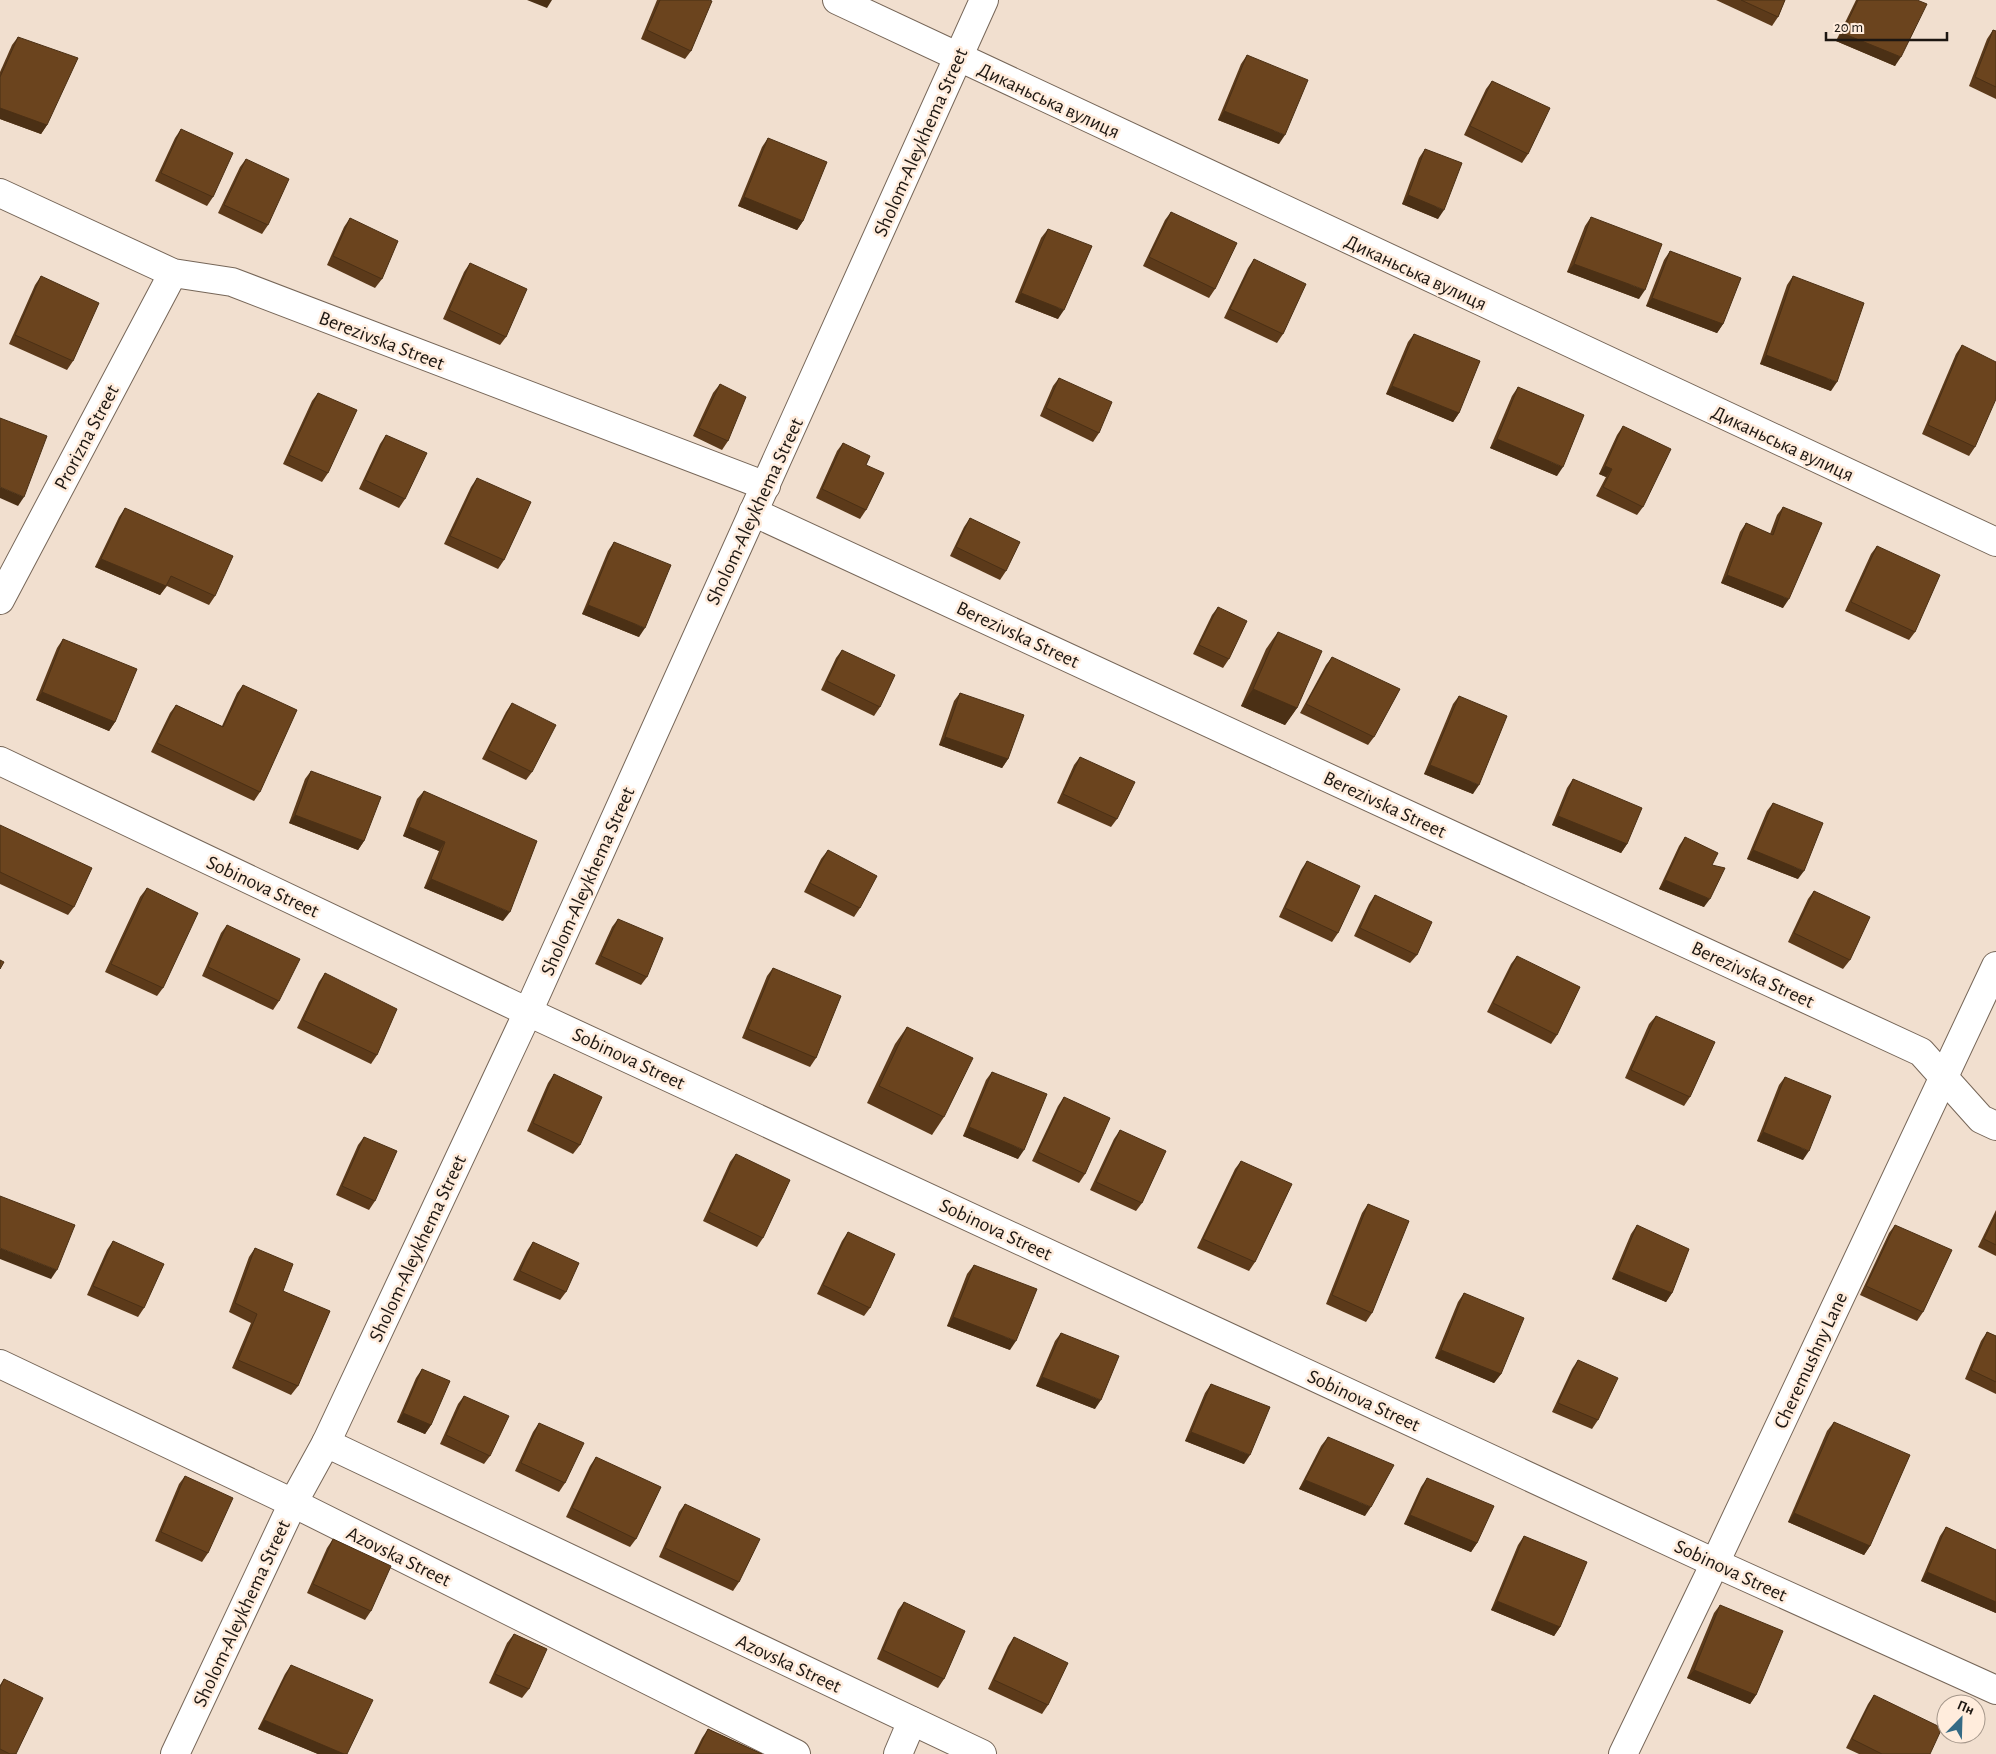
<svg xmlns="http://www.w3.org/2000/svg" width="1996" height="1754" viewBox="0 0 1996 1754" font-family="'Alegreya Sans',sans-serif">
  <rect width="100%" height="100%" fill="#f1dfcf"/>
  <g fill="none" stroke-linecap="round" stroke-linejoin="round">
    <defs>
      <g id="minor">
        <polyline points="837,0 1996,542"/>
        <polyline points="0,193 173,273 232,282 766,486"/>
        <polyline points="753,512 1921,1052 1981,1119 1996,1126"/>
        <polyline points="0,600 173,273"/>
        <polyline points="0,761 528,1012 1715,1563 1996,1690"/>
        <polyline points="0,1364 293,1503 796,1754"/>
        <polyline points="326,1443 982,1754"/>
        <polyline points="175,1754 293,1503 326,1443 528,1012 984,0"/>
        <polyline points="898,1754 912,1721"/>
        <polyline points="1623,1754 1715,1563 1996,966"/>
      </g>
    </defs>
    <use href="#minor" stroke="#766658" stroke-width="30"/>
    <use href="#minor" stroke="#fff" stroke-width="28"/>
  </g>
  <g fill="#5c3a1a">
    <polygon points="657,0 709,0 691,51 685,59 641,39"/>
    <polygon points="1716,0 1785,0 1778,17 1772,26"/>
    <polygon points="1856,0 1917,0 1895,66 1836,41"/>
    <polygon points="1993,30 1996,31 1996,99 1969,86 1987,39"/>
    <polygon points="18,37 47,125 41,134 0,119 0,72 12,45"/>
    <polygon points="1247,55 1279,144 1218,120 1241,64"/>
    <polygon points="1492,81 1528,154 1522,163 1464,135 1486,89"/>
    <polygon points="181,129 213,197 207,206 155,181 175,138"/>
    <polygon points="768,138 803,221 797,230 738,206 762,147"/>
    <polygon points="1425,149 1438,219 1402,204 1419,158"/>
    <polygon points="246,159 268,225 262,234 218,213 240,167"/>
    <polygon points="1171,212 1215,289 1209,298 1143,266 1165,220"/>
    <polygon points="1591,217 1639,299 1567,272 1585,226"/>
    <polygon points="350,218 382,279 375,288 327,265 344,227"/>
    <polygon points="1048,229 1058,319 1015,302 1041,238"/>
    <polygon points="1670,251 1723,324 1717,333 1646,306 1664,260"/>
    <polygon points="1254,259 1283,334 1277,343 1224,318 1248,268"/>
    <polygon points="470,263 506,337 500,345 443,319 464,272"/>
    <polygon points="41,276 73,361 67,370 9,344 35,285"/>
    <polygon points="1793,276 1831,391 1760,364 1787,285"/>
    <polygon points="1414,334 1459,413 1453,422 1386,394 1408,342"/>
    <polygon points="1962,345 1975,447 1969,456 1922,434 1956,354"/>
    <polygon points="1059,378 1099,433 1093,442 1040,416 1053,386"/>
    <polygon points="720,384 728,441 722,450 693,436 713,393"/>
    <polygon points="1518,387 1557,476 1490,448 1512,396"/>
    <polygon points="318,393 328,473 322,482 283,464 312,401"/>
    <polygon points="1623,426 1643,507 1637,515 1596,496 1606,477 1599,474 1617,435"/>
    <polygon points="386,435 405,499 399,508 359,489 380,444"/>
    <polygon points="843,443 866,465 866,510 860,519 816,498 837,451"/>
    <polygon points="477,478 504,560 498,569 444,544 471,487"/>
    <polygon points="1783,507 1783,608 1721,583 1740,532 1746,523 1770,534 1777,515"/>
    <polygon points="125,508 215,596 209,605 167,586 160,595 95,567 119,517"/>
    <polygon points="970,518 1006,571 1000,580 950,556 964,527"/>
    <polygon points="614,542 639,637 582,614 608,551"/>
    <polygon points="1877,546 1915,632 1909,640 1845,611 1871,554"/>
    <polygon points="1218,607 1229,659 1223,668 1193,654 1212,615"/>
    <polygon points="1278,632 1297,708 1285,725 1241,706 1266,649"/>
    <polygon points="63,639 115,722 109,731 36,700 57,648"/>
    <polygon points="842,650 880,707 874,716 821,690 836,658"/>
    <polygon points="1332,657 1374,737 1368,745 1300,713 1326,665"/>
    <polygon points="243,685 260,792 254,801 151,752 170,713 176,705 222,726 237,693"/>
    <polygon points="960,693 1008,759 1002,768 939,745 954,701"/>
    <polygon points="1459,696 1473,794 1424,774 1453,704"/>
    <polygon points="512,703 532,772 526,780 482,759 506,712"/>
    <polygon points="1080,757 1117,819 1111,827 1057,803 1074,765"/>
    <polygon points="311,771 364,841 358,850 289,823 305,779"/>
    <polygon points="1573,779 1627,844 1621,853 1552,825 1567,788"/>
    <polygon points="424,791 503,921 424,888 439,851 403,836 417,799"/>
    <polygon points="1773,803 1798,879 1747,859 1767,811"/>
    <polygon points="0,825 74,907 68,915 0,884"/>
    <polygon points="1685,837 1712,865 1704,907 1659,889 1679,846"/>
    <polygon points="828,850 860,908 854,917 804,892 821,859"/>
    <polygon points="1307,861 1338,933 1332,942 1279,917 1301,870"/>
    <polygon points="147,888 163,988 157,996 105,972 140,897"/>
    <polygon points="1814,891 1850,960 1843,969 1788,942 1808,899"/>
    <polygon points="1375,895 1417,955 1410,963 1354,936 1369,904"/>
    <polygon points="618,919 647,977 641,985 595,964 612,927"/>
    <polygon points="227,925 279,1001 273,1010 202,976 221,933"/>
    <polygon points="1517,956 1557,1035 1551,1044 1487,1012 1511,964"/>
    <polygon points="773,968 816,1058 810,1067 742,1038 767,976"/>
    <polygon points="325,973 377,1055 371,1064 297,1028 319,982"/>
    <polygon points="1656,1016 1690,1097 1684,1106 1625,1078 1649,1024"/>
    <polygon points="907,1027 944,1117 932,1135 867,1103 895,1044"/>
    <polygon points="992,1072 1018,1159 963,1136 986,1080"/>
    <polygon points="554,1074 580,1145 573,1154 527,1131 548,1083"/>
    <polygon points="1785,1077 1803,1160 1757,1141 1779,1085"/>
    <polygon points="1064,1097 1085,1174 1079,1183 1032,1161 1058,1106"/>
    <polygon points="1120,1130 1142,1203 1136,1211 1090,1190 1114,1139"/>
    <polygon points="364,1137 375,1201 369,1210 336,1195 358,1145"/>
    <polygon points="736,1154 763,1238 757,1247 703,1221 730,1162"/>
    <polygon points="1241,1161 1255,1262 1249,1271 1197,1248 1235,1169"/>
    <polygon points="1368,1204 1372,1313 1366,1322 1326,1304 1362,1213"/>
    <polygon points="1996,1210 1996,1256 1978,1247"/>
    <polygon points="1637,1225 1672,1293 1666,1302 1612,1279 1631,1234"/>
    <polygon points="1895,1225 1923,1312 1917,1321 1860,1295 1889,1233"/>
    <polygon points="848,1232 870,1308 864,1316 817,1294 842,1241"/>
    <polygon points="113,1241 144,1308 138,1317 87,1295 107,1250"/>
    <polygon points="533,1242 566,1292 560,1300 513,1280 527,1251"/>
    <polygon points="255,1248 283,1291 298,1386 291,1395 232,1368 251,1323 229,1312 249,1257"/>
    <polygon points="974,1265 1010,1350 947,1326 967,1274"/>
    <polygon points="1464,1293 1501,1374 1494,1383 1435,1358 1458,1302"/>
    <polygon points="1987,1332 1996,1336 1996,1394 1965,1379 1981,1341"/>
    <polygon points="1061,1333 1095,1409 1036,1386 1055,1341"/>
    <polygon points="1578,1360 1598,1420 1592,1429 1552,1412 1572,1369"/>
    <polygon points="422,1369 431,1425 425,1434 397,1422 416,1378"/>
    <polygon points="1211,1384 1244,1464 1185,1441 1205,1393"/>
    <polygon points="464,1396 490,1456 484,1464 440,1444 458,1404"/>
    <polygon points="1834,1422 1870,1546 1864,1555 1788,1522 1827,1431"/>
    <polygon points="539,1423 565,1483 559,1492 515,1471 533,1432"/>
    <polygon points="1328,1437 1365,1516 1299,1489 1321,1446"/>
    <polygon points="596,1457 636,1539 630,1547 566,1517 590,1466"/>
    <polygon points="185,1476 208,1553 202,1562 155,1541 179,1484"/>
    <polygon points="1427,1478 1477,1543 1471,1552 1404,1524 1421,1487"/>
    <polygon points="685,1504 739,1582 733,1591 659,1557 679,1512"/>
    <polygon points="1946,1527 1996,1550 1996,1613 1921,1581 1940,1536"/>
    <polygon points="1524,1536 1560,1627 1554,1636 1491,1610 1518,1545"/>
    <polygon points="333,1539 371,1611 365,1620 307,1593 327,1548"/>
    <polygon points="904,1602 944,1679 938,1688 877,1659 898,1610"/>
    <polygon points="1720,1605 1756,1695 1750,1704 1687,1678 1714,1613"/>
    <polygon points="514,1634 529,1689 522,1698 489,1683 507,1643"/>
    <polygon points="1014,1637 1048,1705 1042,1714 988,1689 1008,1646"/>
    <polygon points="291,1665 347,1754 318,1754 258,1729 285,1674"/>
    <polygon points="4,1679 16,1754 0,1754 0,1685"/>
    <polygon points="1874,1695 1930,1754 1859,1754 1846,1748 1868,1704"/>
    <polygon points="708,1729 762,1754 694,1754 702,1738"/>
  </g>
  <g fill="#4b3015">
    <polygon points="527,0 552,0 547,8"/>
    <polygon points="1842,33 1901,57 1895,66 1836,41"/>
    <polygon points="0,108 47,125 41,134 0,119"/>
    <polygon points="1224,111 1285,135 1279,144 1218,120"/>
    <polygon points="1408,195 1444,210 1438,219 1402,204"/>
    <polygon points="744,197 803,221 797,230 738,206"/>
    <polygon points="1574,264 1645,290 1639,299 1567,272"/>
    <polygon points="1021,293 1064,310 1058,319 1015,302"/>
    <polygon points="1652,298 1723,324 1717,333 1646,306"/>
    <polygon points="1766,355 1837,382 1831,391 1760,364"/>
    <polygon points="1392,386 1459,413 1453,422 1386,394"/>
    <polygon points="1497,439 1563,467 1557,476 1490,448"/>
    <polygon points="1605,466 1612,469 1606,477 1599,474"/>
    <polygon points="0,487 24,497 18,506 0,498"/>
    <polygon points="101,559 166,586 160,595 95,567"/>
    <polygon points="1727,575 1789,599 1783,608 1721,583"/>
    <polygon points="588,605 645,628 639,637 582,614"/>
    <polygon points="1253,689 1297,708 1285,725 1241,706"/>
    <polygon points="42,692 115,722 109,731 36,700"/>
    <polygon points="945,737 1008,759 1002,768 939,745"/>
    <polygon points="1430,765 1479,785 1473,794 1424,774"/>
    <polygon points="295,815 364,841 358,850 289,823"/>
    <polygon points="1558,816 1627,844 1621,853 1552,825"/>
    <polygon points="409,827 445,842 439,851 403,836"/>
    <polygon points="1753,850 1804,871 1798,879 1747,859"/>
    <polygon points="431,879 510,912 503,921 424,888"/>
    <polygon points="1665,880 1710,899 1704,907 1659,889"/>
    <polygon points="969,1127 1024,1150 1018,1159 963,1136"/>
    <polygon points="1763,1132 1809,1151 1803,1160 1757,1141"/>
    <polygon points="0,1248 57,1270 51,1279 0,1259"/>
    <polygon points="1618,1271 1672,1293 1666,1302 1612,1279"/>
    <polygon points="953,1317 1016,1341 1010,1350 947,1326"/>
    <polygon points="1441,1350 1501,1374 1494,1383 1435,1358"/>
    <polygon points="1042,1377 1101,1400 1095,1409 1036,1386"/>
    <polygon points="403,1413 431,1425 425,1434 397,1422"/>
    <polygon points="1191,1432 1250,1455 1244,1464 1185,1441"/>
    <polygon points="1305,1480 1371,1507 1365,1516 1299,1489"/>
    <polygon points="1794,1513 1870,1546 1864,1555 1788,1522"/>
    <polygon points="1410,1515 1477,1543 1471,1552 1404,1524"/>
    <polygon points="1927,1572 1996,1602 1996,1613 1921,1581"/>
    <polygon points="1497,1601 1560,1627 1554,1636 1491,1610"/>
    <polygon points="1694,1670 1756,1695 1750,1704 1687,1678"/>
    <polygon points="264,1720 344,1754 318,1754 258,1729"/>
  </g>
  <g fill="#6b441e" stroke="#4b3015">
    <polygon points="660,0 709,0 712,1 691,51 647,30"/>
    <polygon points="1741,0 1785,0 1778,17"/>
    <polygon points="1858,0 1917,0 1927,4 1901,57 1842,33"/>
    <polygon points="1993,30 1996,31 1996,87 1975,77"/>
    <polygon points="18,37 78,58 47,125 0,108 0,77"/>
    <polygon points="1247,55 1308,80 1285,135 1224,111"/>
    <polygon points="1492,81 1550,108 1528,154 1470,126"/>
    <polygon points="181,129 233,153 213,197 161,173"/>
    <polygon points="768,138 827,162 803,221 744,197"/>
    <polygon points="1425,149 1462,163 1444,210 1408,195"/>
    <polygon points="246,159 289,179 268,225 224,205"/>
    <polygon points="1171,212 1237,243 1215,289 1149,257"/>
    <polygon points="1591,217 1662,244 1645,290 1574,264"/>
    <polygon points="350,218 398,241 382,279 333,256"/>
    <polygon points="1048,229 1092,246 1064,310 1021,293"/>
    <polygon points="1670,251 1741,278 1723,324 1652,298"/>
    <polygon points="1254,259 1306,284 1283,334 1230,309"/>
    <polygon points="470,263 527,289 506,337 449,310"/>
    <polygon points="41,276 99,303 73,361 15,335"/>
    <polygon points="1793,276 1864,303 1837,382 1766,355"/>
    <polygon points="1414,334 1480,361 1459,413 1392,386"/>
    <polygon points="1962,345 1996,362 1996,399 1975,447 1928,425"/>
    <polygon points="1059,378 1112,402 1099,433 1046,408"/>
    <polygon points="720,384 746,397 728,441 699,428"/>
    <polygon points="1518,387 1584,415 1563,467 1497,439"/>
    <polygon points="318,393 357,410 328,473 289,455"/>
    <polygon points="0,418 47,436 24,497 0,487"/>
    <polygon points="1623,426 1671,449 1643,507 1603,487 1612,469 1605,466"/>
    <polygon points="386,435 427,453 405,499 365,480"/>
    <polygon points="843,443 870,456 866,465 884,473 866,510 822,489"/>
    <polygon points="477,478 531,502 504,560 450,536"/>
    <polygon points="1783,507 1822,523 1789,599 1727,575 1746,523 1773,535"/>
    <polygon points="125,508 233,556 215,596 171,576 166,586 101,559"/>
    <polygon points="970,518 1020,542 1006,571 956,547"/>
    <polygon points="614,542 671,565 645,628 588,605"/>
    <polygon points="1877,546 1940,575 1915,632 1851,602"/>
    <polygon points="1218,607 1247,621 1229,659 1199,645"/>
    <polygon points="1278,632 1322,651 1297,708 1253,689"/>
    <polygon points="63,639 137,669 115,722 42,692"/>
    <polygon points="842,650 895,675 880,707 827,681"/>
    <polygon points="1332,657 1400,689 1374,737 1306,704"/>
    <polygon points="243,685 297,710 260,792 157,743 176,705 223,727"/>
    <polygon points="960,693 1024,715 1008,759 945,737"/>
    <polygon points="1459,696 1507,716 1479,785 1430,765"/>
    <polygon points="512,703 556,725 532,772 488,750"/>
    <polygon points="1080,757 1135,782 1117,819 1063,794"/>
    <polygon points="311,771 381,797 364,841 295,815"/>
    <polygon points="1573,779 1642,808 1627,844 1558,816"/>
    <polygon points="424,791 537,841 510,912 431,879 445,842 409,827"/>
    <polygon points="1773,803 1823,823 1804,871 1753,850"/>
    <polygon points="0,825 92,868 74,907 0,872"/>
    <polygon points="1685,837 1718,853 1712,865 1725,868 1710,899 1665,880"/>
    <polygon points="828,850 877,876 860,908 810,883"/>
    <polygon points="1307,861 1360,886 1338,933 1285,908"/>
    <polygon points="147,888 198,913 163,988 111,964"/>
    <polygon points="1814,891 1870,917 1850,960 1794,933"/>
    <polygon points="1375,895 1432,922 1417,955 1360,928"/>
    <polygon points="618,919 663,938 647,977 601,956"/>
    <polygon points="227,925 300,959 279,1001 208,967"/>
    <polygon points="1517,956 1580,987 1557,1035 1493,1003"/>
    <polygon points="0,960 4,962 0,969"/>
    <polygon points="773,968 841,996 816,1058 748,1029"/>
    <polygon points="325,973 397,1009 377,1055 303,1020"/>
    <polygon points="1656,1016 1715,1042 1690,1097 1631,1070"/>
    <polygon points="907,1027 973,1058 944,1117 879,1086"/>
    <polygon points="992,1072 1047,1094 1024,1150 969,1127"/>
    <polygon points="554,1074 602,1097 580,1145 533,1123"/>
    <polygon points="1785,1077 1831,1096 1809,1151 1763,1132"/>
    <polygon points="1064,1097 1110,1118 1085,1174 1038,1152"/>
    <polygon points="1120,1130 1166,1151 1142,1203 1096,1182"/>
    <polygon points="364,1137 397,1151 375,1201 342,1186"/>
    <polygon points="736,1154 790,1180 763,1238 709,1212"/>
    <polygon points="1241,1161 1292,1184 1255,1262 1203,1239"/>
    <polygon points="0,1196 75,1225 57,1270 0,1248"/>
    <polygon points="1368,1204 1409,1221 1372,1313 1332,1295"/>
    <polygon points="1996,1214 1996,1245 1984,1239"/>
    <polygon points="1637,1225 1689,1249 1672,1293 1618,1271"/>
    <polygon points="1895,1225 1952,1250 1923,1312 1866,1286"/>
    <polygon points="848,1232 895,1254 870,1308 823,1285"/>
    <polygon points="113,1241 164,1264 144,1308 93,1286"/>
    <polygon points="533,1242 579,1263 566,1292 520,1271"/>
    <polygon points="255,1248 293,1264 283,1291 330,1311 298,1386 238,1360 257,1314 235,1303"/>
    <polygon points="974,1265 1037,1289 1016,1341 953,1317"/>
    <polygon points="1464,1293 1524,1318 1501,1374 1441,1350"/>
    <polygon points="1987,1332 1996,1336 1996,1382 1971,1370"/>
    <polygon points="1061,1333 1119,1356 1101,1400 1042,1377"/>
    <polygon points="1578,1360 1618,1378 1598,1420 1558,1403"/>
    <polygon points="422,1369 450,1381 431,1425 403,1413"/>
    <polygon points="1211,1384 1270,1407 1250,1455 1191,1432"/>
    <polygon points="464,1396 509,1416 490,1456 446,1435"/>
    <polygon points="1834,1422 1910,1455 1870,1546 1794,1513"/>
    <polygon points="539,1423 584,1443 565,1483 521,1463"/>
    <polygon points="1328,1437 1394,1465 1371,1507 1305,1480"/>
    <polygon points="596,1457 661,1487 636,1539 572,1508"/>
    <polygon points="185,1476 233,1498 208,1553 161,1532"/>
    <polygon points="1427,1478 1494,1506 1477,1543 1410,1515"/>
    <polygon points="685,1504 760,1539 739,1582 665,1548"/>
    <polygon points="1946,1527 1996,1550 1996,1602 1927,1572"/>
    <polygon points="1524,1536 1587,1562 1560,1627 1497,1601"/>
    <polygon points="333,1539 391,1566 371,1611 313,1584"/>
    <polygon points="904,1602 965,1631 944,1679 883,1650"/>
    <polygon points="1720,1605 1783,1631 1756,1695 1694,1670"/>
    <polygon points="514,1634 547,1649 529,1689 495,1674"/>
    <polygon points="1014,1637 1068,1663 1048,1705 994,1680"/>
    <polygon points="291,1665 373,1700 347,1754 344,1754 264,1720"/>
    <polygon points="4,1679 43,1698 16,1754 10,1754 0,1749 0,1687"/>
    <polygon points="1874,1695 1942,1728 1930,1754 1882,1754 1852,1739"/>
    <polygon points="708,1729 762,1754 696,1754"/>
  </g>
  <g text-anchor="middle" stroke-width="5" stroke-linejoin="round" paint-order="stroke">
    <g font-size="20" fill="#1d1712" stroke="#ffecdc">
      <text transform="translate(1049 100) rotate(25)" y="7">Диканьська вулиця</text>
      <text transform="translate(920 142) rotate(-66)" y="7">Sholom-Aleykhema Street</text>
      <text transform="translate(1416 272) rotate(25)" y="7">Диканьська вулиця</text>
      <text transform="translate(382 340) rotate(21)" y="7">Berezivska Street</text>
      <text transform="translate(86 437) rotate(-62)" y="7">Prorizna Street</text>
      <text transform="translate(1783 443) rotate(25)" y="7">Диканьська вулиця</text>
      <text transform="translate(754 511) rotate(-65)" y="7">Sholom-Aleykhema Street</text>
      <text transform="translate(1018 634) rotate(25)" y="7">Berezivska Street</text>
      <text transform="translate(1385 804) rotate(25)" y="7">Berezivska Street</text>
      <text transform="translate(587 881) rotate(-66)" y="7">Sholom-Aleykhema Street</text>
      <text transform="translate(263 886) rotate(25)" y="7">Sobinova Street</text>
      <text transform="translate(1753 974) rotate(25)" y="7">Berezivska Street</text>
      <text transform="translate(629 1058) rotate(25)" y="7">Sobinova Street</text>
      <text transform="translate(996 1229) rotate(25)" y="7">Sobinova Street</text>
      <text transform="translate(417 1248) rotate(-65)" y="7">Sholom-Aleykhema Street</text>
      <text transform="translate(1810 1360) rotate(-65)" y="7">Cheremushny Lane</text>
      <text transform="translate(1364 1400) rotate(25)" y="7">Sobinova Street</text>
      <text transform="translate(399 1556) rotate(26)" y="7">Azovska Street</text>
      <text transform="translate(1731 1570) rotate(25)" y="7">Sobinova Street</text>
      <text transform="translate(241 1613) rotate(-65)" y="7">Sholom-Aleykhema Street</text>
      <text transform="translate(789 1663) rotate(25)" y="7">Azovska Street</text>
    </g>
  </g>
  <g transform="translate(1961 1719) rotate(23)"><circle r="24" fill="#ffecdc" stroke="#a5978b"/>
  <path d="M0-4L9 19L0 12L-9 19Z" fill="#346a85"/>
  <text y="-8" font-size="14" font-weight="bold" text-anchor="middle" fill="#1d1712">Пн</text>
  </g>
  <path d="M1826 32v8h121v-8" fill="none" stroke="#1d1712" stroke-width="2.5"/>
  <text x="1834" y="32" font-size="15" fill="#1d1712" stroke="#ffecdc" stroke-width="4" paint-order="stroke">20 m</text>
</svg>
